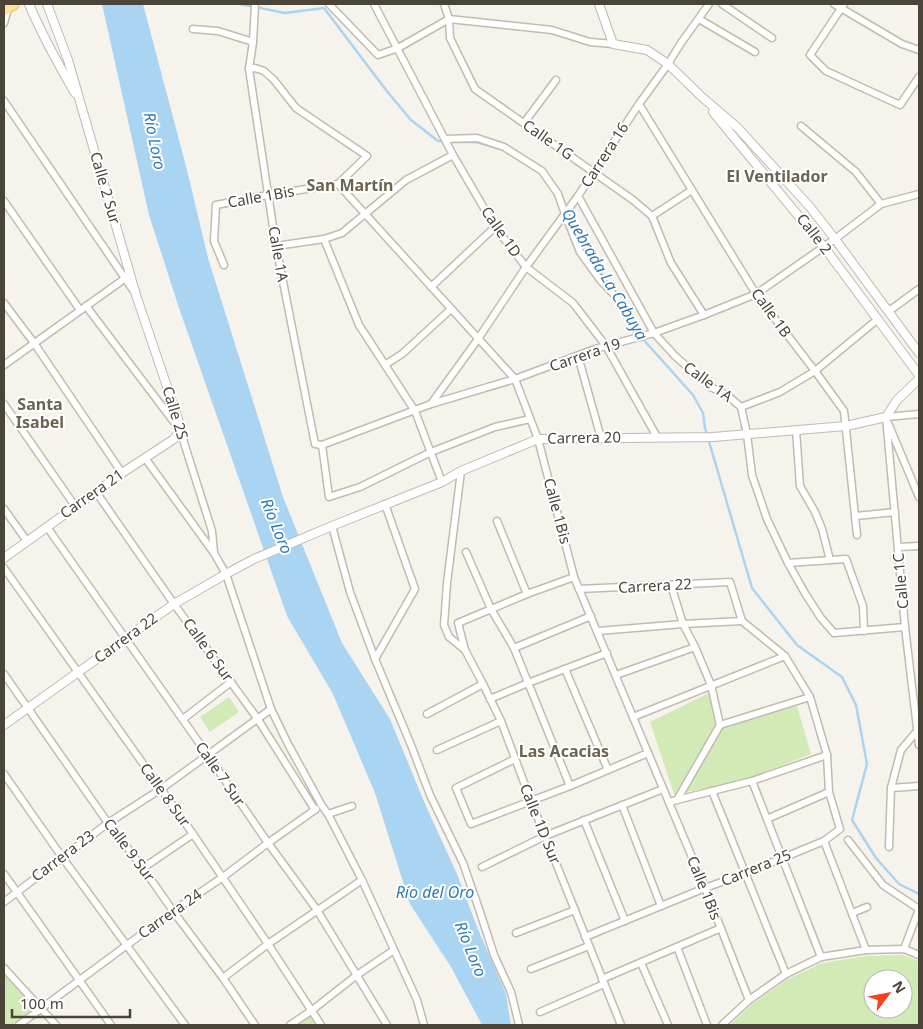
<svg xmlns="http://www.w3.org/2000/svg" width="923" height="1029" viewBox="0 0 923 1029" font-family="'Noto Sans',sans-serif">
  <rect width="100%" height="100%" fill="#f6f3ec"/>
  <g fill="#d2eab5" fill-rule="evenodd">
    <polygon points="711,692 716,730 797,706 811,754 749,778 713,787 674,794 650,722"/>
    <polygon points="229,697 239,712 210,732 200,717"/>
    <path d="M903,955L919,961V1025H730L752,1004L788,979L822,963L866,956ZM873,979H903V1009H873Z"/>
    <polygon points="4,972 36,1007 12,1025 4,1025"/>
    <polygon points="311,1011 321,1025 290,1025"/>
  </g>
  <polygon fill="#a9d4f2" points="102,4 143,4 187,170 208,258 283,497 342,643 390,719 425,804 457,874 477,927 506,994 511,1025 482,1025 451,967 410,904 375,793 333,694 287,616 179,308 149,215"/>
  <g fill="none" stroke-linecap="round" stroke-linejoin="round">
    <g stroke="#a9d4f2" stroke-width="2.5">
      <polyline points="240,4 285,13 324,8 386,90 411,120 438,141 444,141"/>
      <polyline points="457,142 476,142 501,149"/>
      <polyline points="572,225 610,287"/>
      <polyline points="642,338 693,395 703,413 705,428 715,462 752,588 797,645 842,677 856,705 867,764 852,820 876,858 899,884 919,894"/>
    </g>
    <defs>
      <g id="minor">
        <polyline points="255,4 253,42 249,69 276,246 315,444 322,445 431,404 515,379 595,349 654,333 704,315 756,294 835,239 881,204 919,194"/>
        <polyline points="329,4 378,55 398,48 449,19 552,30 590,42 613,44"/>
        <polyline points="374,4 453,155 495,227 526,267 573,303 606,346 657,437"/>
        <polyline points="444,4 449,19 450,38 475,89 633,200 652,216 671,263 704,315"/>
        <polyline points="722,4 772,38"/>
        <polyline points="834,4 902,44 919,50"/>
        <polyline points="844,4 810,55 826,71 900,105 919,77"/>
        <polyline points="699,19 755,52"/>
        <polyline points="4,23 8,8"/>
        <polyline points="193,29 218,31 253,42"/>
        <polyline points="249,69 255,68 264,71 274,80 296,108 367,156 338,184"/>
        <polyline points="4,101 133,290"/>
        <polyline points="639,104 756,294 815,371 844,411 857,535"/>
        <polyline points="524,123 556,80"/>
        <polyline points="801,126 856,172 881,204"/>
        <polyline points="445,139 477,138 504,147 542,171 558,194 565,214 580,252 601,281 621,302 640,337"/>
        <polyline points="338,184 515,379 538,439 574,577 705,888 749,1000"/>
        <polyline points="578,196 654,333 675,356 709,386 728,396 741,407 747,434 752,475 767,519 788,563 806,595 821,618 834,633 905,627"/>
        <polyline points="4,201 80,310"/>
        <polyline points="652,216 692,190"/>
        <polyline points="324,239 359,325 415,411 442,482"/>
        <polyline points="276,246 324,239 342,233 406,180 453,155"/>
        <polyline points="224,265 214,241 216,205 268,195 338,184"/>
        <polyline points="431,287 495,227"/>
        <polyline points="4,303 34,343 122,473"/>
        <polyline points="86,306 180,430 212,531 214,553"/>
        <polyline points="889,311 919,289"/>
        <polyline points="578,356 601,438"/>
        <polyline points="4,365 127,277"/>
        <polyline points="385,365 402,354 451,309"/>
        <polyline points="4,404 75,506"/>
        <polyline points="431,404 478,339 526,267 578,196 639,104 668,64 681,43 709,4"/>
        <polyline points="741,407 780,392 815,371 878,319"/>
        <polyline points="886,417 905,627 919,745"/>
        <polyline points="886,417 919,414"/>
        <polyline points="888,423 919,497"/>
        <polyline points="796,430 800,486 815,512 822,529 830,560"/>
        <polyline points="322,445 329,497 360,487 431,452 495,427 530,419"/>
        <polyline points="145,458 214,553 226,574 271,709 288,744 322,806 328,814 362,880 417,1000 424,1025"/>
        <polyline points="461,471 447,583 444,625 449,637 465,650"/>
        <polyline points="96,492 174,604 257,718 315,810"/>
        <polyline points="4,509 27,541"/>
        <polyline points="856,516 895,512"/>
        <polyline points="497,521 527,594"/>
        <polyline points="332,526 350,592 375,659 411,745 430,795 463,863 479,909 494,955 511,992 519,1025"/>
        <polyline points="47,527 207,754 268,843 317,910 387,1025"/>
        <polyline points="898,547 919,546"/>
        <polyline points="466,552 491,609 514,648 570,786"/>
        <polyline points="788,563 846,559 863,606 864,631"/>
        <polyline points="4,568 193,834 268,944 321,1025"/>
        <polyline points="574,577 527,594 458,623 465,650 483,684 501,721 531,801 621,1025"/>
        <polyline points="671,585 683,624 695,647 711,685 720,725"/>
        <polyline points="579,589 730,582 742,621 785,656 810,697 827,755 829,792 840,829 824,841 746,873 705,888 585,937"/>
        <polyline points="598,631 683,624 742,621"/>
        <polyline points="514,648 591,616"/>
        <polyline points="375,659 415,589 385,504"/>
        <polyline points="565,669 608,770"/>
        <polyline points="4,674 108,823 143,868 173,911 223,978 255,1025"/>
        <polyline points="616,675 695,647"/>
        <polyline points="490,699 528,683 607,653"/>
        <polyline points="427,714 483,684"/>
        <polyline points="633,717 785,656"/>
        <polyline points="183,719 231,682"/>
        <polyline points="720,725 810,697"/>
        <polyline points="437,750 501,721"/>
        <polyline points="515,759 456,788 471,824 570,786 648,753"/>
        <polyline points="4,774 62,857 185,1025"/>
        <polyline points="752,781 821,957"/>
        <polyline points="891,788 919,786"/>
        <polyline points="712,791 786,974"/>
        <polyline points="677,800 720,725"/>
        <polyline points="669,802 752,781 827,755"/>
        <polyline points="622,805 661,906"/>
        <polyline points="328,814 352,806"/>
        <polyline points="767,819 829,792"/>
        <polyline points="584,820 625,921"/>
        <polyline points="848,840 883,885 919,909"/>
        <polyline points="824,841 866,950"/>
        <polyline points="889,847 891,788 901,750 917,731"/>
        <polyline points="482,867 545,836 663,789"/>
        <polyline points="143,868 193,834"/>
        <polyline points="4,874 111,1025"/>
        <polyline points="4,902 108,823 161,789 271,709"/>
        <polyline points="852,913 867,907"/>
        <polyline points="516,933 575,910"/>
        <polyline points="677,947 707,1025"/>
        <polyline points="904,949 919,909"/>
        <polyline points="641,963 668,1025"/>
        <polyline points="4,968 56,1025"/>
        <polyline points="531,969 589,946"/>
        <polyline points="223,978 268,944 362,880"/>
        <polyline points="602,979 721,928"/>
        <polyline points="540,1012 604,984"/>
        <polyline points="19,1025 173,911 223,877 268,843 316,809"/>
        <polyline points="290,1025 311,1011 357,975 394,950"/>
        <polyline points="722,1025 749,1000 786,974 821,957 866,950 904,949 919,955"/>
      </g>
      <g id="tertiary">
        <path d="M29,4C42,35 58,64 75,93"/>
        <polyline points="599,4 613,44 647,50 668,64 703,98 737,127 810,207 835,239 919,353"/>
        <polyline points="713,112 824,247 919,375"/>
        <polyline points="4,558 122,473 174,439 180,430 179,422 136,295 68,60 47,4"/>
        <polyline points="4,725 174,604 226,574 254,559 332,526 442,482 461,471 538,439 713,437 846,426 886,417 897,400 919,379"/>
      </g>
      <polyline id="primary" points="4,10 14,4"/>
    </defs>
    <use href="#minor" stroke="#c2bbae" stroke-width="9"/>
    <use href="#tertiary" stroke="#c2bbae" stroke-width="10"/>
    <use href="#primary" stroke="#e6c16a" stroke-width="12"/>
    <use href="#minor" stroke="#fff" stroke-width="6"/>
    <use href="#tertiary" stroke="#fff" stroke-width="8"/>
    <use href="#primary" stroke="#ffe39c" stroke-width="10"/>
  </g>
  <g text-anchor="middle" stroke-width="4" stroke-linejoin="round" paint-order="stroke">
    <g font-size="15" fill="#4b4439" stroke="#fff">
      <text transform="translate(548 140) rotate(35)" y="5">Calle 1G</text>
      <text transform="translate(605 155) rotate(-57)" y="5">Carrera 16</text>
      <text transform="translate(105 188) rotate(74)" y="5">Calle 2 Sur</text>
      <text transform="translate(261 197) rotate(-10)" y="5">Calle 1Bis</text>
      <text transform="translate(501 232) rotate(55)" y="5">Calle 1D</text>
      <text transform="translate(814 234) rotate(52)" y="5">Calle 2</text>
      <text transform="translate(278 254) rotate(80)" y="5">Calle 1A</text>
      <text transform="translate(771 313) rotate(54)" y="5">Calle 1B</text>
      <text transform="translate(585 355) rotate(-19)" y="5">Carrera 19</text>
      <text transform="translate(708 382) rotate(36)" y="5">Calle 1A</text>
      <text transform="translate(175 413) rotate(73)" y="5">Calle 2S</text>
      <text transform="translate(584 438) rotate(-1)" y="5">Carrera 20</text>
      <text transform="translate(92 494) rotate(-35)" y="5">Carrera 21</text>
      <text transform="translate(557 511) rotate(75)" y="5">Calle 1Bis</text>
      <text transform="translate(901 581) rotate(-95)" y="5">Calle 1C</text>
      <text transform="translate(655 586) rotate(-3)" y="5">Carrera 22</text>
      <text transform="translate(126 638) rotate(-36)" y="5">Carrera 22</text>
      <text transform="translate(208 650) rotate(54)" y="5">Calle 6 Sur</text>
      <text transform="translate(220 774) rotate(55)" y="5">Calle 7 Sur</text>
      <text transform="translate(165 795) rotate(54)" y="5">Calle 8 Sur</text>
      <text transform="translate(540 824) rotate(68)" y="5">Calle 1D Sur</text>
      <text transform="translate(129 850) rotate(53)" y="5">Calle 9 Sur</text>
      <text transform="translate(63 856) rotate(-37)" y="5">Carrera 23</text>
      <text transform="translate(756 868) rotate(-22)" y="5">Carrera 25</text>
      <text transform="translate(704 888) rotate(68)" y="5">Calle 1Bis</text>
      <text transform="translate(170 914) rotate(-35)" y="5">Carrera 24</text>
    </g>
    <g font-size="16" font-style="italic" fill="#2e7ab2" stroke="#fff">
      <text transform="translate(155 141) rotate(79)" y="6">Río Loro</text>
      <text transform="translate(605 274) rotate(59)" y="6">Quebrada La Cabuya</text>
      <text transform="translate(277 526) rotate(68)" y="6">Río Loro</text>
      <text x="435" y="898">Río del Oro</text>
      <text transform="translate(471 949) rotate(68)" y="6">Río Loro</text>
    </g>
    <g font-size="16" font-weight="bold" fill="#6e6250" stroke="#fff">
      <text x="777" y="182">El Ventilador</text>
      <text x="350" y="191">San Martín</text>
      <text x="40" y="410">Santa<tspan x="40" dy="18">Isabel</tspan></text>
      <text x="564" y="757">Las Acacias</text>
    </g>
  </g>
  <rect width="923" height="1029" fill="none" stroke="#4b4439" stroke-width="10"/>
  <g transform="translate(888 994) rotate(58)"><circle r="24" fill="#ffffff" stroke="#b7b4b0"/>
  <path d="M0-4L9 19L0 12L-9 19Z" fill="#fc3f1d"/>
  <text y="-8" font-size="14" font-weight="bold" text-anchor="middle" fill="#4b4439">N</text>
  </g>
  <path d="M12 1009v8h118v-8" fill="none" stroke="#4b4439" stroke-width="2.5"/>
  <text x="20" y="1009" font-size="15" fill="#4b4439" stroke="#ffffff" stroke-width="4" paint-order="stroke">100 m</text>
</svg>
